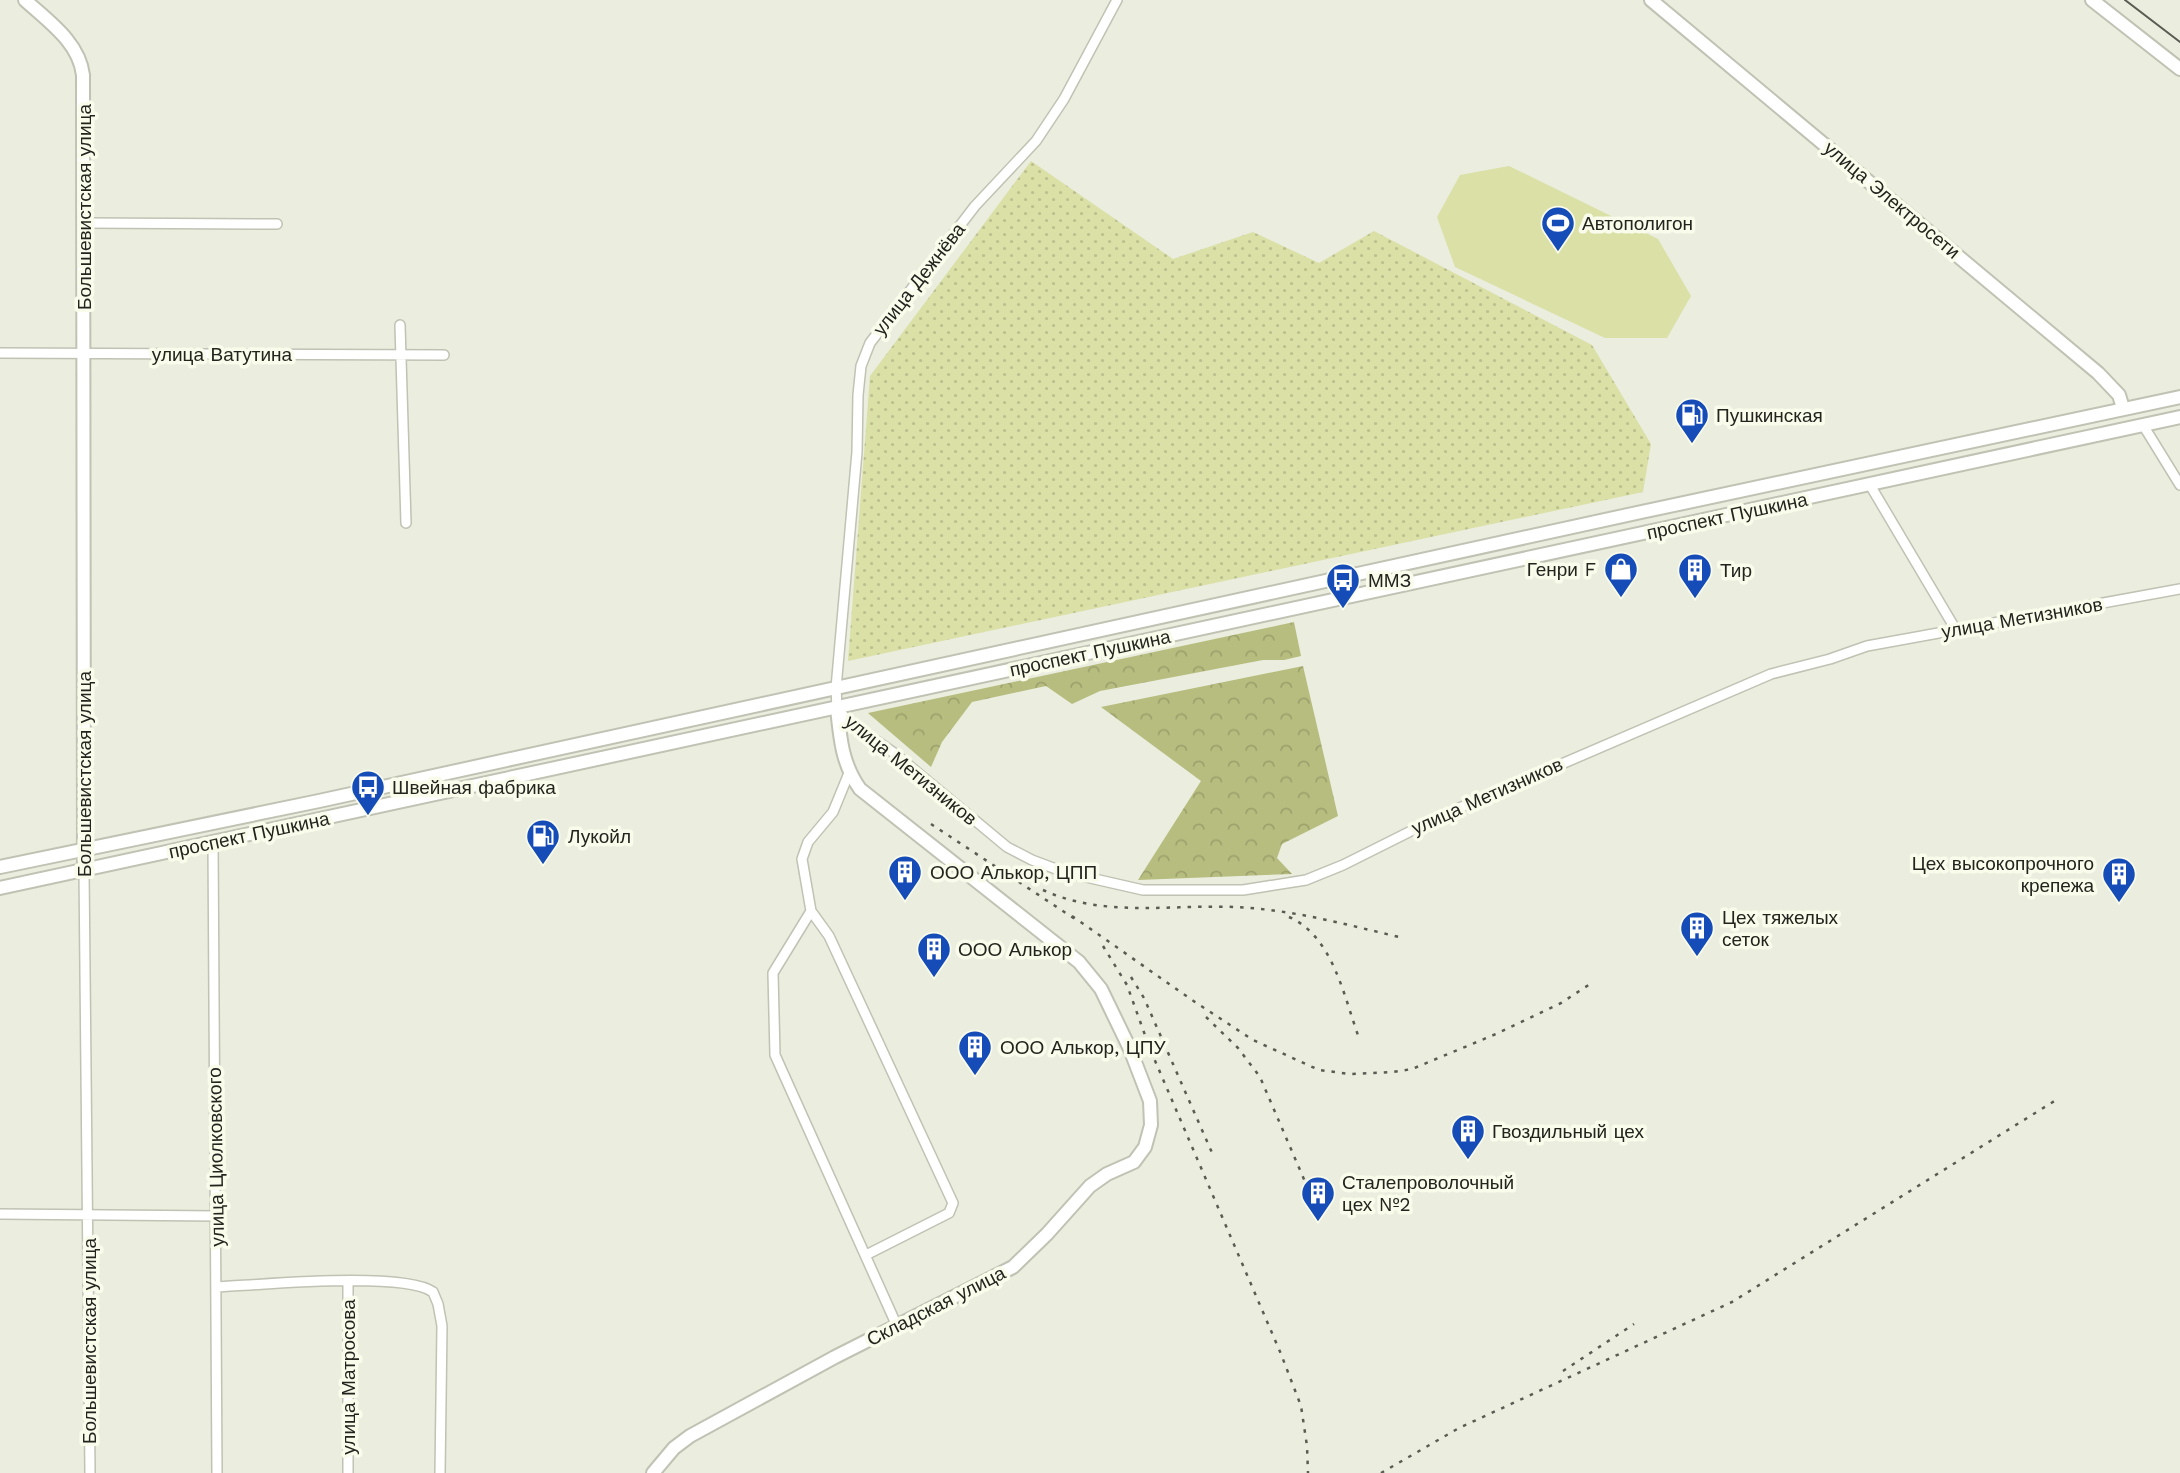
<svg xmlns="http://www.w3.org/2000/svg" width="2180" height="1473" font-family="'Work Sans',sans-serif">
<style>
.grass{fill:url(#grass-dots)}
.forest{fill:url(#forest-crowns)}
.garden{fill:#dbe0a6}
.lines{fill:none;stroke-linecap:round;stroke-linejoin:round}
.minor-casing{stroke:#c0c2b3;stroke-width:12}
.tertiary-casing{stroke:#c0c2b3;stroke-width:16}
.secondary-casing{stroke:#c0c2b3;stroke-width:16}
.minor{stroke:#fff;stroke-width:9}
.tertiary{stroke:#fff;stroke-width:12}
.secondary{stroke:#fff;stroke-width:12}
.tram{stroke:#5a5b52;stroke-width:2}
.rail{stroke:#5a5b52;stroke-width:2.5;stroke-dasharray:3.5 7;stroke-linecap:butt}
.labels{text-anchor:middle;dominant-baseline:central;stroke-width:7;stroke-linejoin:round;paint-order:stroke}
.street-label{font-size:19px;fill:#23241e;stroke:#f9fbeb}
.poi-label{font-size:19px;fill:#23241e;stroke:#f9fbeb;text-anchor:start}
</style>
<defs>
<pattern id="grass-dots" width="8" height="8" patternUnits="userSpaceOnUse" patternTransform="scale(1.75)"><rect width="8" height="8" fill="#dbe0a6"/><path d="M2 2h.1M6 6h.1" fill="none" stroke="#bcc08e" stroke-width="1.8" stroke-linecap="round"/></pattern>
<pattern id="forest-crowns" width="20" height="18" patternUnits="userSpaceOnUse" patternTransform="scale(1.75)"><rect width="20" height="18" fill="#b7bd7f"/><path d="M2 6a3 3 0 1 1 6 0M12 15a3 3 0 1 1 6 0" fill="none" stroke="#9da26d"/></pattern>
</defs>
<rect width="100%" height="100%" fill="#ebedde"/>
<path class="grass" d="M 1031,161 L 1173,259 L 1253,232 L 1319,263 L 1374,231 L 1592,345 L 1651,444 L 1643,492 L 848,661 L 870,376 Z"/>
<path class="forest" d="M 1294,622 L 1301,656 L 1284,660 L 1263,660 L 1100,691 L 1072,704 L 1046,686 L 972,702 L 942,742 L 931,767 L 868,713 Z
M 1303,666 L 1338,816 L 1282,844 L 1277,858 L 1292,874 L 1138,880 L 1201,781 L 1101,707 Z"/>
<path class="garden" d="M 1509,166 L 1658,239 L 1691,296 L 1667,338 L 1605,338 L 1455,267 L 1437,217 L 1460,175 Z"/>
<g class="lines">
<g class="minor-casing">
<path id="minor" d="M 1117,0 L 1064,99 L 1036,141 L 975,206 L 870,343 L 861,366 L 858,395 L 857,452 L 836,688 L 837,708 L 848,721 L 894,753 L 1007,847 L 1032,860 L 1064,872 L 1143,890 L 1243,890 L 1306,880 L 1343,865 L 1443,815 L 1771,674 L 1830,659 L 1867,646 L 2180,589
M 85,223 L 277,224
M 400,325 L 406,523
M 0,353 L 444,355
M 2143,425 L 2180,485
M 1870,485 L 1956,630
M 849,773 L 833,812 L 808,842 L 802,859 L 811,911 L 829,936 L 953,1203 L 949,1213 L 866,1255
M 213,842 L 217,1473
M 84,870 L 90,1473
M 811,911 L 773,973 L 775,1055 L 897,1326
M 0,1214 L 216,1216
M 217,1287 C 259,1285 403,1271 433,1292 L 438,1304 L 442,1326 L 440,1473
M 348,1473 L 348,1281"/>
</g>
<g class="tertiary-casing">
<path id="tertiary" d="M 25,0 C 48,21 79,42 83,75 L 84,870
M 1651,0 L 2098,373 L 2119,395 L 2123,408
M 653,1473 L 674,1448 L 690,1436 L 835,1357 L 1013,1267 L 1047,1234 L 1090,1186 L 1107,1174 L 1134,1162 L 1145,1147 L 1151,1125 L 1150,1101 L 1130,1049 L 1101,989 L 1079,962 L 860,789 C 842,764 840,738 837,708"/>
</g>
<g class="secondary-casing">
<path id="secondary" d="M 2092,0 L 2180,69
M 0,867 L 319,801 L 1646,511 L 2180,397
M 0,888 L 2180,417"/>
</g>
<use href="#minor" class="minor"/>
<use href="#tertiary" class="tertiary"/>
<use href="#secondary" class="secondary"/>
<path class="tram" d="M 2125,0 L 2180,42"/>
<path class="rail" d="M 931,824 L 1078,921
M 1043,890 C 1108,920 1181,902 1250,908 C 1302,912 1352,926 1403,938
M 1072,916 L 1195,1002 L 1253,1040 L 1319,1070 L 1350,1074 L 1393,1072 L 1412,1069 L 1496,1034 L 1561,1003 L 1590,984
M 1289,917 C 1333,936 1344,997 1359,1038
M 1103,946 L 1127,985 L 1150,1049 L 1281,1354 L 1301,1406 L 1307,1446 L 1308,1473
M 1131,977 L 1144,998 L 1213,1155
M 1206,1017 L 1238,1048 L 1260,1077 L 1306,1184
M 1563,1371 L 1634,1324
M 1381,1473 L 1459,1428 L 1732,1302 L 2056,1100"/>
</g>
<defs>
<g id="stadium-pin" transform="scale(1.75)"><path d="M0 17L-7.5 6A9.5 9.5 0 1 1 7.5 6Z" fill="#164cb8" stroke="#f9fbeb"/><path d="M0-5a6.5 5 0 1 0 0 10a6.5 5 0 1 0 0-10ZM-3.5-1.8h7v3.6h-7Z" fill="#fff"/></g>
<g id="fuel-pin" transform="scale(1.75)"><path d="M0 17L-7.5 6A9.5 9.5 0 1 1 7.5 6Z" fill="#164cb8" stroke="#f9fbeb"/><path d="M-5.5-6h7V0h2V4h1.3V-2.5L3-4.5l.8-.8L6-3V5H2.5V1h-1V6h-7ZM-4.2-4.7v3.2H.2V-4.7Z" fill="#fff"/></g>
<g id="shop-pin" transform="scale(1.75)"><path d="M0 17L-7.5 6A9.5 9.5 0 1 1 7.5 6Z" fill="#164cb8" stroke="#f9fbeb"/><path d="M-5-2.5h2.3a2.7 3.5 0 0 1 5.4 0H5L5.5 6h-11ZM-1.5-2.5h3a1.5 2.3 0 0 0-3 0Z" fill="#fff"/></g>
<g id="building-pin" transform="scale(1.75)"><path d="M0 17L-7.5 6A9.5 9.5 0 1 1 7.5 6Z" fill="#164cb8" stroke="#f9fbeb"/><path d="M-4-6H4V6H1V3H-1V6H-4ZM-2.5-4.3h1.7v1.8h-1.7ZM.8-4.3h1.7v1.8H.8ZM-2.5-1h1.7V.8h-1.7ZM.8-1h1.7V.8H.8Z" fill="#fff"/></g>
<g id="bus-pin" transform="scale(1.75)"><path d="M0 17L-7.5 6A9.5 9.5 0 1 1 7.5 6Z" fill="#164cb8" stroke="#f9fbeb"/><path d="M-5-6H5V4H4V6H2V4H-2V6H-4V4H-5ZM-3.5-4V0h7V-4ZM-3.5 1.2v1.5H-2V1.2ZM2 1.2v1.5H3.5V1.2Z" fill="#fff"/></g>
</defs>
<g fill-rule="evenodd">
<use href="#stadium-pin" x="1558" y="223"/>
<use href="#fuel-pin" x="1692" y="415"/>
<use href="#shop-pin" x="1621" y="569"/>
<use href="#building-pin" x="1695" y="570"/>
<use href="#bus-pin" x="1343" y="580"/>
<use href="#bus-pin" x="368" y="787"/>
<use href="#fuel-pin" x="543" y="836"/>
<use href="#building-pin" x="905" y="872"/>
<use href="#building-pin" x="2119" y="874"/>
<use href="#building-pin" x="1697" y="928"/>
<use href="#building-pin" x="934" y="949"/>
<use href="#building-pin" x="975" y="1047"/>
<use href="#building-pin" x="1468" y="1131"/>
<use href="#building-pin" x="1318" y="1193"/>
</g>
<g class="labels">
<g class="street-label">
<text transform="translate(1892 200) rotate(40)">улица Электросети</text>
<text transform="translate(84 207) rotate(-90)">Большевистская улица</text>
<text transform="translate(919 279) rotate(-52)">улица Дежнёва</text>
<text x="222" y="354">улица Ватутина</text>
<text transform="translate(1727 516) rotate(-12)">проспект Пушкина</text>
<text transform="translate(2022 618) rotate(-10)">улица Метизников</text>
<text transform="translate(1090 653) rotate(-12)">проспект Пушкина</text>
<text transform="translate(911 770) rotate(39)">улица Метизников</text>
<text transform="translate(84 774) rotate(-90)">Большевистская улица</text>
<text transform="translate(1487 796) rotate(-24)">улица Метизников</text>
<text transform="translate(249 835) rotate(-12)">проспект Пушкина</text>
<text transform="translate(216 1157) rotate(-91)">улица Циолковского</text>
<text transform="translate(936 1306) rotate(-27)">Складская улица</text>
<text transform="translate(89 1341) rotate(-90)">Большевистская улица</text>
<text transform="translate(348 1377) rotate(-90)">улица Матросова</text>
</g>
<g class="poi-label">
<text x="1582" y="223">Автополигон</text>
<text x="1716" y="415">Пушкинская</text>
<text x="1596" y="569" text-anchor="end">Генри F</text>
<text x="1720" y="570">Тир</text>
<text x="1368" y="580">ММЗ</text>
<text x="392" y="787">Швейная фабрика</text>
<text x="568" y="836">Лукойл</text>
<text x="2094" y="863" text-anchor="end">Цех высокопрочного<tspan x="2094" dy="22">крепежа</tspan></text>
<text x="930" y="872">ООО Алькор, ЦПП</text>
<text x="1722" y="917">Цех тяжелых<tspan x="1722" dy="22">сеток</tspan></text>
<text x="958" y="949">ООО Алькор</text>
<text x="1000" y="1047">ООО Алькор, ЦПУ</text>
<text x="1492" y="1131">Гвоздильный цех</text>
<text x="1342" y="1182">Сталепроволочный<tspan x="1342" dy="22">цех №2</tspan></text>
</g>
</g>
</svg>
